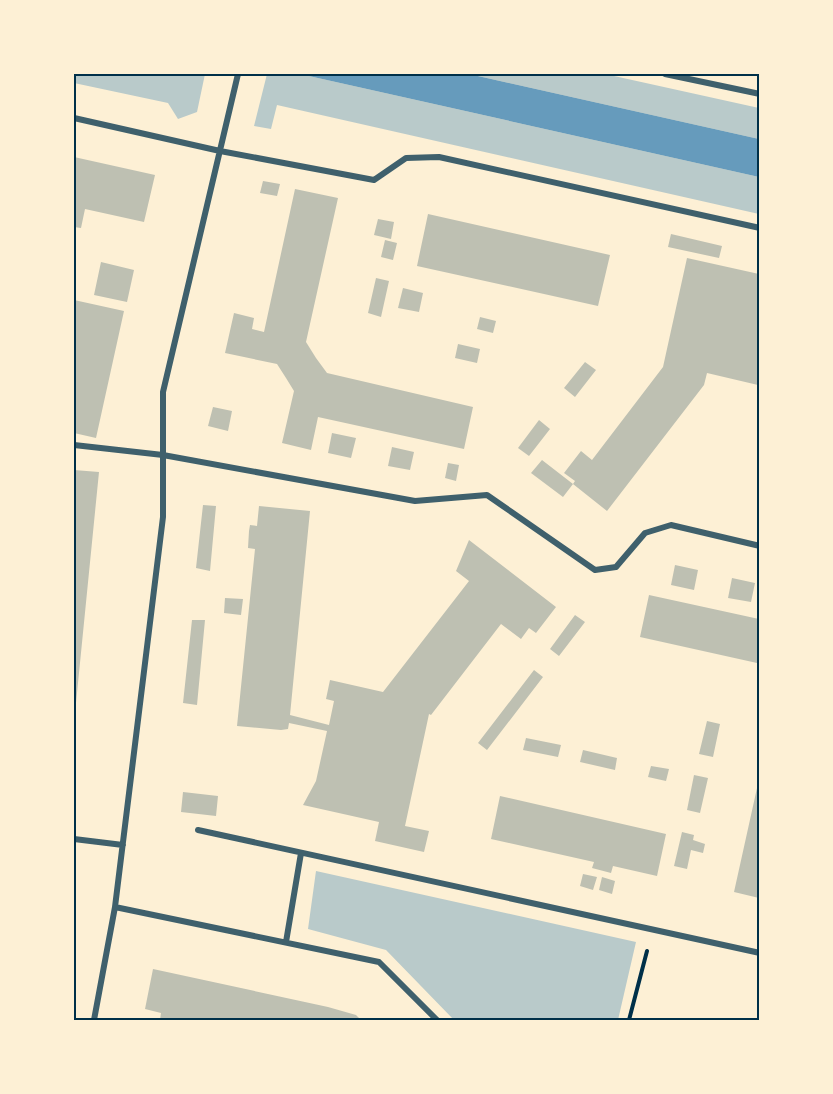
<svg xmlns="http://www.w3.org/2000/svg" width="833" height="1094" font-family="'PT Sans',sans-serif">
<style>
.green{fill:#b9caca}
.water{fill:#669bbc}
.building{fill:#bec0b2}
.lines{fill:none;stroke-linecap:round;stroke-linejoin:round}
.path{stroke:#003049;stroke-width:4}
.minor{stroke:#3f606c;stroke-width:6}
.neatline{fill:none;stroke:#003049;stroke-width:2}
</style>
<rect width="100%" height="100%" fill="#fdf0d5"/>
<path class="green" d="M 74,74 L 205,74 L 197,112 L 178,119 L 168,103 L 74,83 Z
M 267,74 L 300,74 L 759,177 L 759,214 L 277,105 L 271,129 L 254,126 Z
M 469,74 L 605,74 L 759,108 L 759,139 Z
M 316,871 L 636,942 L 618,1020 L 454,1020 L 386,950 L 308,929 Z"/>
<path class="water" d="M 300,74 L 469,74 L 759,139 L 759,177 Z"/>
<path class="building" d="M 74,157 L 155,175 L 144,222 L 85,209 L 81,228 L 74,227 Z
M 263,181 L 280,184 L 277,196 L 260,193 Z
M 295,189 L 338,198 L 306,342 L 316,358 L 327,373 L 473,407 L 464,449 L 318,417 L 311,450 L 282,443 L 294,391 L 286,378 L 277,364 L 225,353 L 234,313 L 254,318 L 252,329 L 264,332 Z
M 428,214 L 610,255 L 598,306 L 417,266 Z
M 378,219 L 394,222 L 391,239 L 374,235 Z
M 671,234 L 722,246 L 719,258 L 668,247 Z
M 385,240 L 397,243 L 393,260 L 381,257 Z
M 687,258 L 759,274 L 758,385 L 707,373 L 704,385 L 607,511 L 573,484 L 575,481 L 564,473 L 581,451 L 592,460 L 663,367 Z
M 101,262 L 134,270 L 127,302 L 94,295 Z
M 376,278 L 389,281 L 381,317 L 368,313 Z
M 403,288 L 423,293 L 419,312 L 398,308 Z
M 74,300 L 124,311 L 96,438 L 74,433 Z
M 480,317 L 496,321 L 493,333 L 477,329 Z
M 458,344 L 480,349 L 477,363 L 455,358 Z
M 585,362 L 596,370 L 575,397 L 564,388 Z
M 213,407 L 232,411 L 228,431 L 208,426 Z
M 539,420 L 550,429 L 529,456 L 518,448 Z
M 332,433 L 356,438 L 351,458 L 328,453 Z
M 392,447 L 414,452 L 410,470 L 388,466 Z
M 542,460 L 573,484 L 563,497 L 531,473 Z
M 448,463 L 459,465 L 456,481 L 445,478 Z
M 74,470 L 99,472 L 75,713 L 74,713 Z
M 203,505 L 216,506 L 210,571 L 196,568 Z
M 259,506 L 310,511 L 290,715 L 329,725 L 334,701 L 326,699 L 330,680 L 383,692 L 469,581 L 456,571 L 469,540 L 556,607 L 536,633 L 529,628 L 521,639 L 501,624 L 431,715 L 429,714 L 405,826 L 429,831 L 424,852 L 375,841 L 379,822 L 303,805 L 316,781 L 327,731 L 289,723 L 288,729 L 281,730 L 237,726 L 255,549 L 248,548 L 249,531 L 250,525 L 257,526 Z
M 675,565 L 698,570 L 694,590 L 671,585 Z
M 732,578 L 755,583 L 751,602 L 728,598 Z
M 649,595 L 759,619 L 759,667 L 757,663 L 640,637 Z
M 225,598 L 243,599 L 241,615 L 224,613 Z
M 575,615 L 585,622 L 559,656 L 550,649 Z
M 192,620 L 205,620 L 197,705 L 183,703 Z
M 534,670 L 543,677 L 487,750 L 478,743 Z
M 707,721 L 720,724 L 713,757 L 699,754 Z
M 526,738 L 561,745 L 558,757 L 523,750 Z
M 583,750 L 617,758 L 615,770 L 580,762 Z
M 651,766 L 669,769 L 666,781 L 648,777 Z
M 694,775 L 708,778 L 700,813 L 687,810 Z
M 759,779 L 759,898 L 734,892 Z
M 183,792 L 218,796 L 216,816 L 181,812 Z
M 500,796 L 666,834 L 657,876 L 613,866 L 611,873 L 592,868 L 594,862 L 491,839 Z
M 682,832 L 694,835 L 693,840 L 705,844 L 703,853 L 691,850 L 687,869 L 674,866 Z
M 583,874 L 597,877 L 593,890 L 580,886 Z
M 602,877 L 615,881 L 612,894 L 599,890 Z
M 153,969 L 328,1007 L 356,1015 L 361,1020 L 160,1020 L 161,1013 L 145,1009 Z"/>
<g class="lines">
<path class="path" d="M 629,1020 L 647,951"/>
<path class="minor" d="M 665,74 L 760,94
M 74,118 L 220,151 L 374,180 L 406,158 L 439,157 L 760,228
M 74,445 L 163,455 L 415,501 L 487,495 L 595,570 L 616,567 L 645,533 L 671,525 L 760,546
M 198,830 L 760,953
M 74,839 L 123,845
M 115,907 L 379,962 L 437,1020
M 286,942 L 301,853
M 94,1020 L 115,907 L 163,517 L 163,392 L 238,74"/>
</g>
<rect width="833" height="1094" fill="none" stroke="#fdf0d5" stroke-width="150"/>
<rect x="75" y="75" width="683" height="944" class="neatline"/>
</svg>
